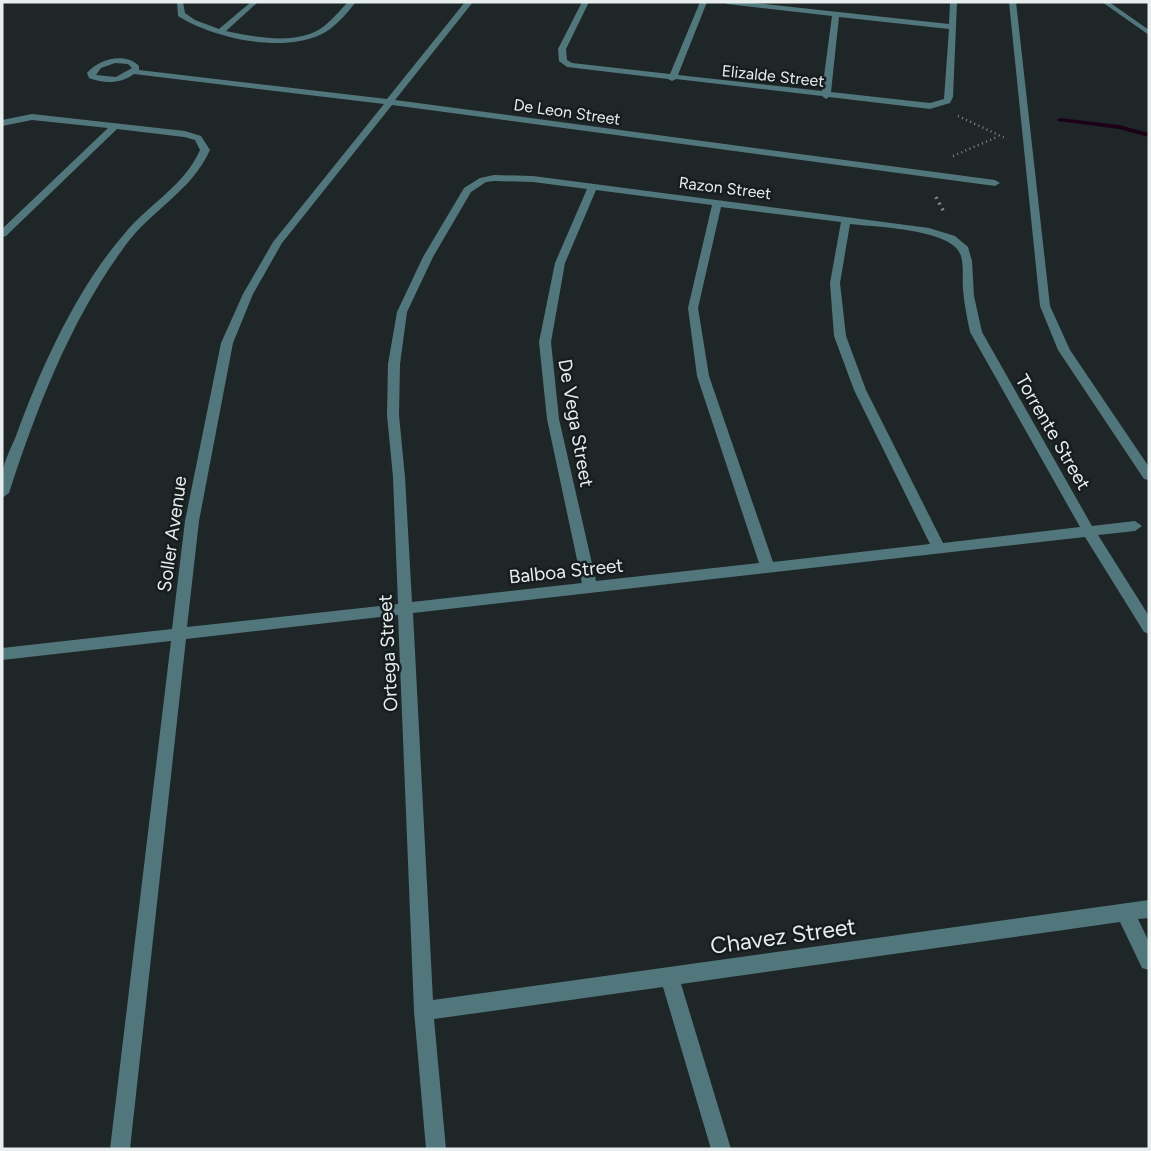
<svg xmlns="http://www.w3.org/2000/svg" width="1151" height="1151" font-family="Figtree,sans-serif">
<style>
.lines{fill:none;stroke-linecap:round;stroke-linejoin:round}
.stream{fill:#1c0017;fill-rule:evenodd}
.path-far1{stroke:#828889;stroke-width:2.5;stroke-dasharray:1 3.5;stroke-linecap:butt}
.path{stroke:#828889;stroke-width:3.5;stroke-dasharray:2 4.5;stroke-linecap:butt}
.street{fill:#51777c;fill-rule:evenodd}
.labels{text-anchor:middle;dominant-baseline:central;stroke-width:5;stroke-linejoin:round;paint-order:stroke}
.far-street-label{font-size:16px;fill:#e8edee;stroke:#161d1e}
.street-label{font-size:19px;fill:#e8edee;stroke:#161d1e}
.near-street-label{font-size:23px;fill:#e8edee;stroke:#161d1e}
</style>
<rect width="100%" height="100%" fill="#1f2627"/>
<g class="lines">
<path class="stream" d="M 1060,118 L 1119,125 L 1149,133 L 1149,137 L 1119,129 L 1058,121 L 1057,120 Z"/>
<path class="path-far1" d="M 958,116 L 1007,139
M 953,156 L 997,137"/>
<path class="path" d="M 936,197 L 945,214"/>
<path class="street" d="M 177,2 L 183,2 L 185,13 L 195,20 L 219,29 L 251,2 L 258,2 L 226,31 C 254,37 294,45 320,29 C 331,22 339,11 348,2 L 356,2 C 346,14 334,29 320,35 C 280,53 213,38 178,16 Z
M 465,2 L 473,2 L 395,100 L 995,180 L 1000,183 L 995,186 L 392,105 L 282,243 L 253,294 L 233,343 L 199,521 L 187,627 L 398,604 L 393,477 L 387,415 L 388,364 L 397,312 L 423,257 L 464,188 L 480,178 L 494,175 L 533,176 L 929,228 L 955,236 L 968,247 L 972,261 L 974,296 L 982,332 L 1092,526 L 1135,521 L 1142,526 L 1135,531 L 1098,535 L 1149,616 L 1149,634 L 1144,632 L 1085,537 L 413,613 L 433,1000 L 1149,900 L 1149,918 L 1138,919 L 1149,942 L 1149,970 L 1142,968 L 1120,922 L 681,984 L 731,1149 L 711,1149 L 663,987 L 434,1019 L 446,1149 L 426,1149 L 414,1011 L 398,615 L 186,639 L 130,1149 L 110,1149 L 171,641 L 2,660 L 2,648 L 172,629 L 185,521 L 221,343 L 243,294 L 273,242 L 384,104 L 134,74 C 120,84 105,84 89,78 L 87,73 C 99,59 125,52 139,66 L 139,70 L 387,99 ZM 115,63 L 128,64 L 132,68 L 116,77 L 96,75 L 101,68 ZM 494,181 L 533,182 L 587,189 L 555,263 L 539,342 L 547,419 L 582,583 L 412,602 L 405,477 L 399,415 L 400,364 L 407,312 L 433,257 L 471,192 L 486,182 ZM 596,190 L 712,205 L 688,308 L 697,376 L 759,563 L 596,581 L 559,419 L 551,342 L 565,263 ZM 721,207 L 841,222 L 830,283 L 834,336 L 854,390 L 930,544 L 773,562 L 709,376 L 698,308 ZM 850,224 C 875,227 954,229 961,256 C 964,267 962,278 963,289 C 964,303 967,318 970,332 L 1080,527 L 943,543 L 866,390 L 846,336 L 840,283 Z
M 582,2 L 589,2 L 566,49 L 567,60 L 572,63 L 670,74 L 700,2 L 707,2 L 678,75 L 822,91 L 832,16 L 727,4 L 724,2 L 745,2 L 949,24 L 950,2 L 957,2 L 953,97 L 950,103 L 930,109 L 829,97 L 826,99 L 822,96 L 676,79 L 672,81 L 668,79 L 567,67 L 559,61 L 558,49 ZM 839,17 L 949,29 L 944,99 L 930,103 L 831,92 Z
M 1009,2 L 1016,2 L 1050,306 L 1070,350 L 1149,467 L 1149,480 L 1144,479 L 1058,350 L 1040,306 Z
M 1102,2 L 1109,2 L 1149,30 L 1149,35 Z
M 32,114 L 185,131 L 201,136 L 210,150 C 191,192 151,210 125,246 C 71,319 37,407 9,493 L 2,498 C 2,491 1,483 2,476 C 3,463 11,448 16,436 C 41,367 77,288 125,233 C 150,203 184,186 200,150 L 195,140 L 184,137 L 117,129 L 6,236 L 2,237 L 2,229 L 108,128 L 32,120 L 2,126 L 2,120 Z"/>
</g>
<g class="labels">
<g class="far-street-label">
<text transform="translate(773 76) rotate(6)">Elizalde Street</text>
<text transform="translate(567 112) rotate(8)">De Leon Street</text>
<text transform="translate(725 188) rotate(7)">Razon Street</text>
</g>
<g class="street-label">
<text transform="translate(576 423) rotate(80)">De Vega Street</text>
<text transform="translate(1053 432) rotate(60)">Torrente Street</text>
<text transform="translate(172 534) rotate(-82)">Soller Avenue</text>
<text transform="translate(566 571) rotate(-6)">Balboa Street</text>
<text transform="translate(388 653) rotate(-93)">Ortega Street</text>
</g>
<g class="near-street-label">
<text transform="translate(783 936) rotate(-8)">Chavez Street</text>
</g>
</g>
<rect width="1151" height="1151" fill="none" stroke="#e8edee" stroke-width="7"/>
</svg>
